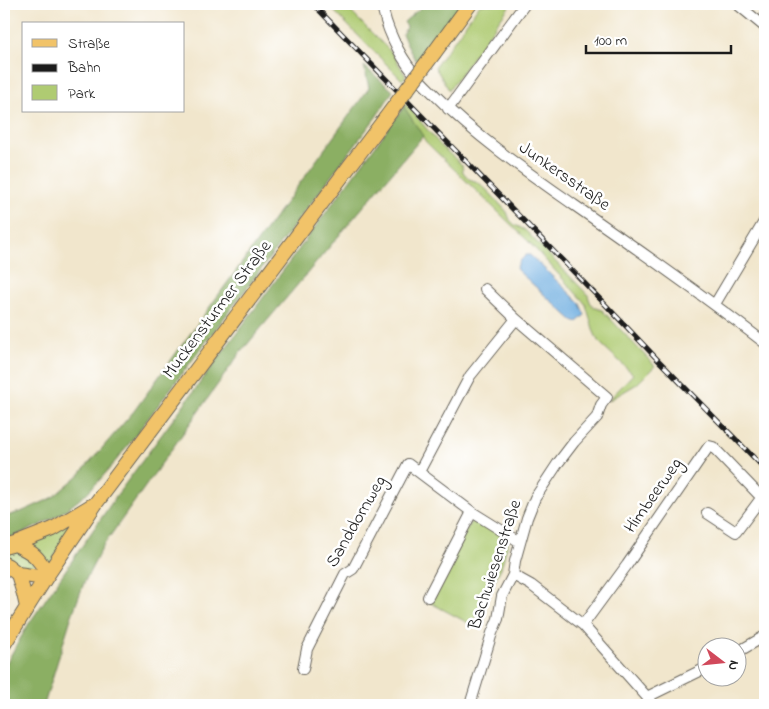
<svg xmlns="http://www.w3.org/2000/svg" width="769" height="709" font-family="'Indie Flower',sans-serif">
<style>
.green{fill:#afcb72;stroke:#667447}
.forest{fill:#8baf64;stroke:#546640}
.water{fill:#6cacdf;stroke:#44647e}
.lines{fill:none;stroke-linecap:round;stroke-linejoin:round}
.minor-casing{stroke:#67635a;stroke-width:12}
.major-casing{stroke:#67635a;stroke-width:16}
.minor{stroke:#fff;stroke-width:10}
.major{stroke:#f1c369;stroke-width:14}
.rail-casing{stroke:#1c1c1c;stroke-width:5}
.rail{stroke:#fff;stroke-width:3;stroke-dasharray:9;stroke-linecap:butt}
.major-bridge-casing{stroke:#67635a;stroke-width:16;stroke-linecap:butt}
.major-bridge{stroke:#f1c369;stroke-width:14}
.labels{text-anchor:middle;dominant-baseline:central;stroke-width:5;stroke-linejoin:round;paint-order:stroke}
.street-label{font-size:18px;fill:#1c1c1c;stroke:#fff}
</style>
<rect width="100%" height="100%" fill="#fff"/>
<filter id="ink" filterUnits="userSpaceOnUse"><feTurbulence type="fractalNoise" baseFrequency=".02" numOctaves="2"/><feDisplacementMap in="SourceGraphic" scale="10" xChannelSelector="R" yChannelSelector="G"/><feConvolveMatrix kernelMatrix="1 2 1 2 8 2 1 2 1" color-interpolation-filters="sRGB"/></filter>
<filter id="wash" filterUnits="userSpaceOnUse"><feTurbulence type="fractalNoise" baseFrequency=".0096" numOctaves="4" result="noise"/><feDisplacementMap in="SourceGraphic" scale="20" xChannelSelector="R" yChannelSelector="G"/><feGaussianBlur stdDeviation="1.12" result="paint"/><feColorMatrix in="noise" values="0 0 0 0 0 0 0 0 0 0 0 0 0 0 0 0 0 1.4 0 .05"/><feComposite in="paint" operator="in"/></filter>
<g filter="url(#wash)">
<rect width="100%" height="100%" fill="#f1e6cc"/>
<path class="green" d="M 327,4 L 343,4 L 392,53 L 406,76 L 402,80 Z
M 480,4 L 511,4 L 449,90 L 435,67 Z
M 406,104 L 441,146 L 462,165 L 463,172 L 469,179 L 478,182 L 490,193 L 507,212 L 510,220 L 515,225 L 525,230 L 588,295 C 590,304 593,308 602,310 L 655,366 L 637,384 L 608,401 L 633,374 L 598,341 L 594,332 L 586,305 L 583,301 L 528,241 L 426,142 L 404,107 Z
M 79,518 L 48,566 L 25,545 Z
M 478,519 L 509,540 L 501,568 L 472,625 L 429,602 L 471,521 Z
M 14,550 C 26,555 32,560 38,571 L 17,567 L 4,559 L 4,553 Z"/>
<path class="forest" d="M 425,4 L 461,4 L 423,58 L 415,60 L 402,34 L 407,27 L 404,22 Z
M 364,66 L 393,91 L 376,117 L 122,453 C 105,475 87,496 64,511 C 46,524 24,532 4,540 L 4,517 L 23,511 L 52,498 L 79,475 L 134,411 L 369,88 Z
M 404,107 L 423,136 L 240,353 L 103,546 L 84,583 L 71,618 L 44,705 L 4,705 L 4,667 L 28,625 L 117,495 Z"/>
<path class="water" d="M 526,255 L 530,255 L 579,302 L 585,315 L 577,322 L 572,320 L 516,269 L 519,262 Z"/>
</g>
<g filter="url(#ink)">
<g class="lines">
<g class="minor-casing">
<path id="minor" d="M 382,4 C 385,26 399,55 413,72 C 420,81 429,89 437,97 C 478,138 526,171 574,205 C 639,250 703,295 765,343
M 737,4 L 765,27
M 448,109 L 525,4
M 485,289 L 516,319
M 715,304 L 765,220
M 419,472 L 470,376 L 516,319 L 607,397 L 601,405 L 597,417 L 574,442 L 558,463 L 535,498 L 527,518 L 515,561 L 513,575 L 502,596 L 498,619 L 492,633 L 470,705
M 707,513 L 736,532 L 762,497
M 513,575 L 531,585 L 583,625 L 647,697 L 653,705
M 428,597 L 472,512
M 583,625 L 627,565 L 709,446 L 713,447 L 765,501
M 736,653 L 765,636
M 303,669 L 307,649 L 345,574 L 353,569 L 408,464 L 472,512 L 520,542
M 647,697 L 706,668"/>
</g>
<g class="major-casing">
<path id="major" d="M 434,53 L 470,4
M 15,544 C 34,553 37,556 48,574
M 4,547 L 15,544 L 53,529 L 91,506
M 4,564 L 8,566 L 18,574 L 45,578
M 18,574 L 24,594 L 27,607
M 4,644 L 48,574 L 96,503 L 385,119"/>
</g>
<use href="#minor" class="minor"/>
<use href="#major" class="major"/>
<g class="rail-casing">
<path id="rail" d="M 313,4 L 600,299 L 659,361 L 765,469"/>
</g>
<use href="#rail" class="rail"/>
<g class="major-bridge-casing">
<path id="major-bridge" d="M 385,119 L 434,53"/>
</g>
<use href="#major-bridge" class="major-bridge"/>
</g>
</g>
<g class="labels">
<g class="street-label">
<text transform="translate(564 177) rotate(35)">Junkersstraße</text>
<text transform="translate(218 310) rotate(-53)">Muckensturmer Straße</text>
<text transform="translate(654 496) rotate(-55)">Himbeerweg</text>
<text transform="translate(357 522) rotate(-60)">Sanddornweg</text>
<text transform="translate(496 565) rotate(-72)">Bachwiesenstraße</text>
</g>
</g>
<rect width="769" height="709" fill="none" stroke="#fff" stroke-width="20"/>
<rect x="22" y="22" width="162" height="90" fill="#ffffff" stroke="#a4a4a4"/>
<rect x="32" y="39" width="25" height="8" fill="#f1c369" stroke="#a4a4a4"/>
<text x="68" y="48" font-size="15" fill="#1c1c1c">Straße</text>
<rect x="32" y="64" width="25" height="8" fill="#1c1c1c" stroke="#a4a4a4"/>
<text x="68" y="72" font-size="15" fill="#1c1c1c">Bahn</text>
<rect x="32" y="85" width="25" height="15" fill="#afcb72" stroke="#a4a4a4"/>
<text x="68" y="98" font-size="15" fill="#1c1c1c">Park</text>
<g transform="translate(722 662) rotate(106)"><circle r="24" fill="#ffffff" stroke="#a4a4a4"/>
<path d="M0-4L9 19L0 12L-9 19Z" fill="#d1495b"/>
<text y="-8" font-size="14" font-weight="bold" text-anchor="middle" fill="#1c1c1c">N</text>
</g>
<path d="M586 45v8h145v-8" fill="none" stroke="#1c1c1c" stroke-width="2.5"/>
<text x="594" y="45" font-size="15" fill="#1c1c1c" stroke="#ffffff" stroke-width="4" paint-order="stroke">100 m</text>
</svg>
